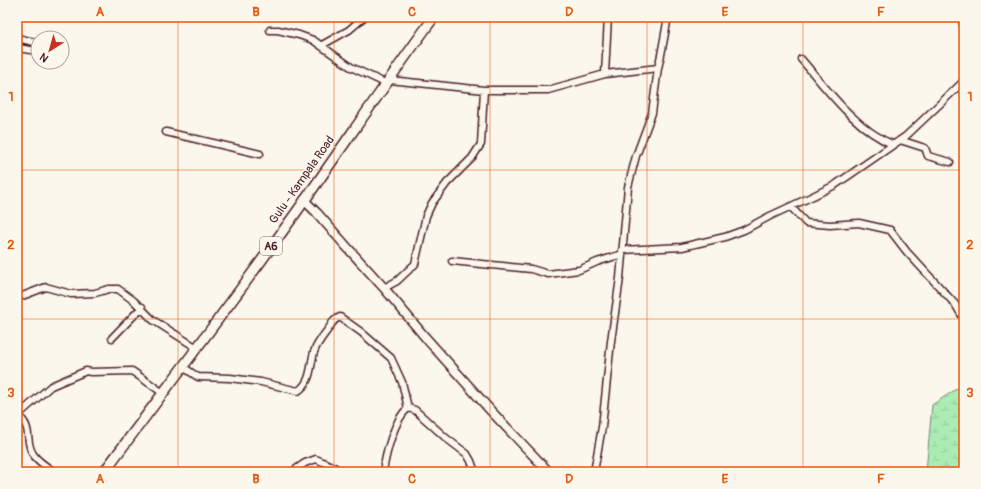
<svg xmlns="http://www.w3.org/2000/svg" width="981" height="489" font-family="Pangolin,sans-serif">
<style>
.wetland{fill:url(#wetland-marsh);stroke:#7a8670}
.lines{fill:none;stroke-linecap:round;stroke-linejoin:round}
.street-casing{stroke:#4a1f2b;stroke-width:9}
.secondary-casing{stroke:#4a1f2b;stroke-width:11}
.primary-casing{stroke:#4a1f2b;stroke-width:12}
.street{stroke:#fbf7ec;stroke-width:6}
.secondary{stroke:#fbf7ec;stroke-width:8}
.primary{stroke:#fbf7ec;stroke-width:9}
.grid{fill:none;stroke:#e8590c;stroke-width:1;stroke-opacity:0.55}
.labels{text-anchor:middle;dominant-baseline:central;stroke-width:3;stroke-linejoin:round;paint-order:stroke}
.shield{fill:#fbf7ec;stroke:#7f6065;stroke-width:1}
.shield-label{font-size:11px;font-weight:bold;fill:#4a1f2b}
.street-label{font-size:12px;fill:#4a1f2b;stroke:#fbf7ec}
.neatline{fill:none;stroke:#e8590c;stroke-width:1.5}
.grid-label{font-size:13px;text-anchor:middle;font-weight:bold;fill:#e8590c}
</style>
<defs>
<pattern id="wetland-marsh" width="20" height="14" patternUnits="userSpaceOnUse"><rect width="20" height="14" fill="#abecb5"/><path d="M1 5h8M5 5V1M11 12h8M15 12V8" fill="none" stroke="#95ca9c"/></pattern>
</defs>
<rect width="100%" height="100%" fill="#fbf7ec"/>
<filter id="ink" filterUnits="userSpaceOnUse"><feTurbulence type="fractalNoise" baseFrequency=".025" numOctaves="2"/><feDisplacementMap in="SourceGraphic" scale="8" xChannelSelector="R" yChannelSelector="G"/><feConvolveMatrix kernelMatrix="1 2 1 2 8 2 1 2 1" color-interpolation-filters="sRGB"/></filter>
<g filter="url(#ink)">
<path class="wetland" d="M 964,384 L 964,472 L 926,472 L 932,405 Z"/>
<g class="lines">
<g class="street-casing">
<path id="street" d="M 961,17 L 964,28
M 270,30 L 278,30 L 299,35 L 313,40 L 351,67 L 387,84
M 17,38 L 38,43
M 322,45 L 349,30 L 364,17
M 17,48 L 38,51
M 801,59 C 827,89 856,130 894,145
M 605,74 L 608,17
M 390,80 L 484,90 L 548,90 L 605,74 L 658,68
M 166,132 L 260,154
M 900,140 L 925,148 L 928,156 L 950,162
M 791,207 L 806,223 L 830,225 L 859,223 L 890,230 L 907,252 L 955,304 L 964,319
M 622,250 L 682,247 L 725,237 L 744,230 L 770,216 L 813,196 L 835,185 L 906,136 L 964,81
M 452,261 L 531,269 L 548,274 L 579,270 L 597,262 L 622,254
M 384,288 L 397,281 L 415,264 L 426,216 L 432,203 L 447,183 L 472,158 L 481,144 L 484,90
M 17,298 L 46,287 L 71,294 L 95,293 L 109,289 L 118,289 L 134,301 L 153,320 L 197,348
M 112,338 L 142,307
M 183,367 L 198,377 L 230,378 L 261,382 L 298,391 C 312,382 310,365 314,352 C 317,343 324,335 329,328 C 332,323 334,319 340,317 L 361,332 L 391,358 L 402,382 L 408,408
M 17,415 C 34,427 24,441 33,454 C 38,462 47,467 55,472
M 17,416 L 51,386 L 86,371 L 91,372 L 132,371 L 163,393
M 292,472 L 305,463 L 316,459 L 334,467 L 342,472
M 383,472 C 386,453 394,420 408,408 L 415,410 L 446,438 L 467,454 L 471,461 L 475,472
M 594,472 L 602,427 L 611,341 L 620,278 L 628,187 L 636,156 L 652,113 L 658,68 L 661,55 L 668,17"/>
</g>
<g class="secondary-casing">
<path id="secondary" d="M 304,200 L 317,213 L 346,246 L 384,288 L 425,337 L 491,411 L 549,472"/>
</g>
<g class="primary-casing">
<path id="primary" d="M 104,472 C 171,382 240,292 305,200 C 348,139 390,77 434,17"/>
</g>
<use href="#street" class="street"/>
<use href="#secondary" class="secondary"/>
<use href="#primary" class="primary"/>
</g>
</g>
<path class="grid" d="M 178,17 L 178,472M 334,17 L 334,472M 490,17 L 490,472M 647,17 L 647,472M 803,17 L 803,472M 17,170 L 964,170M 17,319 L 964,319"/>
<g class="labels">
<rect class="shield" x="260" y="237" width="22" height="18" rx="3"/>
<g class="shield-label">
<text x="271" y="246">A6</text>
</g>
<g class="street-label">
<text transform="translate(302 180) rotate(-55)">Gulu - Kampala Road</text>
</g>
</g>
<rect width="981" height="489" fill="none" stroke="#fbf7ec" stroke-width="44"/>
<g transform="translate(50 50) rotate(217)"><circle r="19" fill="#fbf7ec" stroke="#b4a19f"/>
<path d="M0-3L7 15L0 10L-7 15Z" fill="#c8321e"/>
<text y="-6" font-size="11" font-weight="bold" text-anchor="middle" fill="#4a1f2b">N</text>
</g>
<rect x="22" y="22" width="937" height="445" class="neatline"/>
<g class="grid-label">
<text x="100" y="16">A</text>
<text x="256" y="16">B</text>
<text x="412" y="16">C</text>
<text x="569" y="16">D</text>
<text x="725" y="16">E</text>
<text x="881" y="16">F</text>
<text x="11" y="101">1</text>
<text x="970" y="101">1</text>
<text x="11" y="249">2</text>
<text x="970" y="249">2</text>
<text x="11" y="397">3</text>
<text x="970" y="397">3</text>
<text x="100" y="483">A</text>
<text x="256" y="483">B</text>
<text x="412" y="483">C</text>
<text x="569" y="483">D</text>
<text x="725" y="483">E</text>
<text x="881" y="483">F</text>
</g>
</svg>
